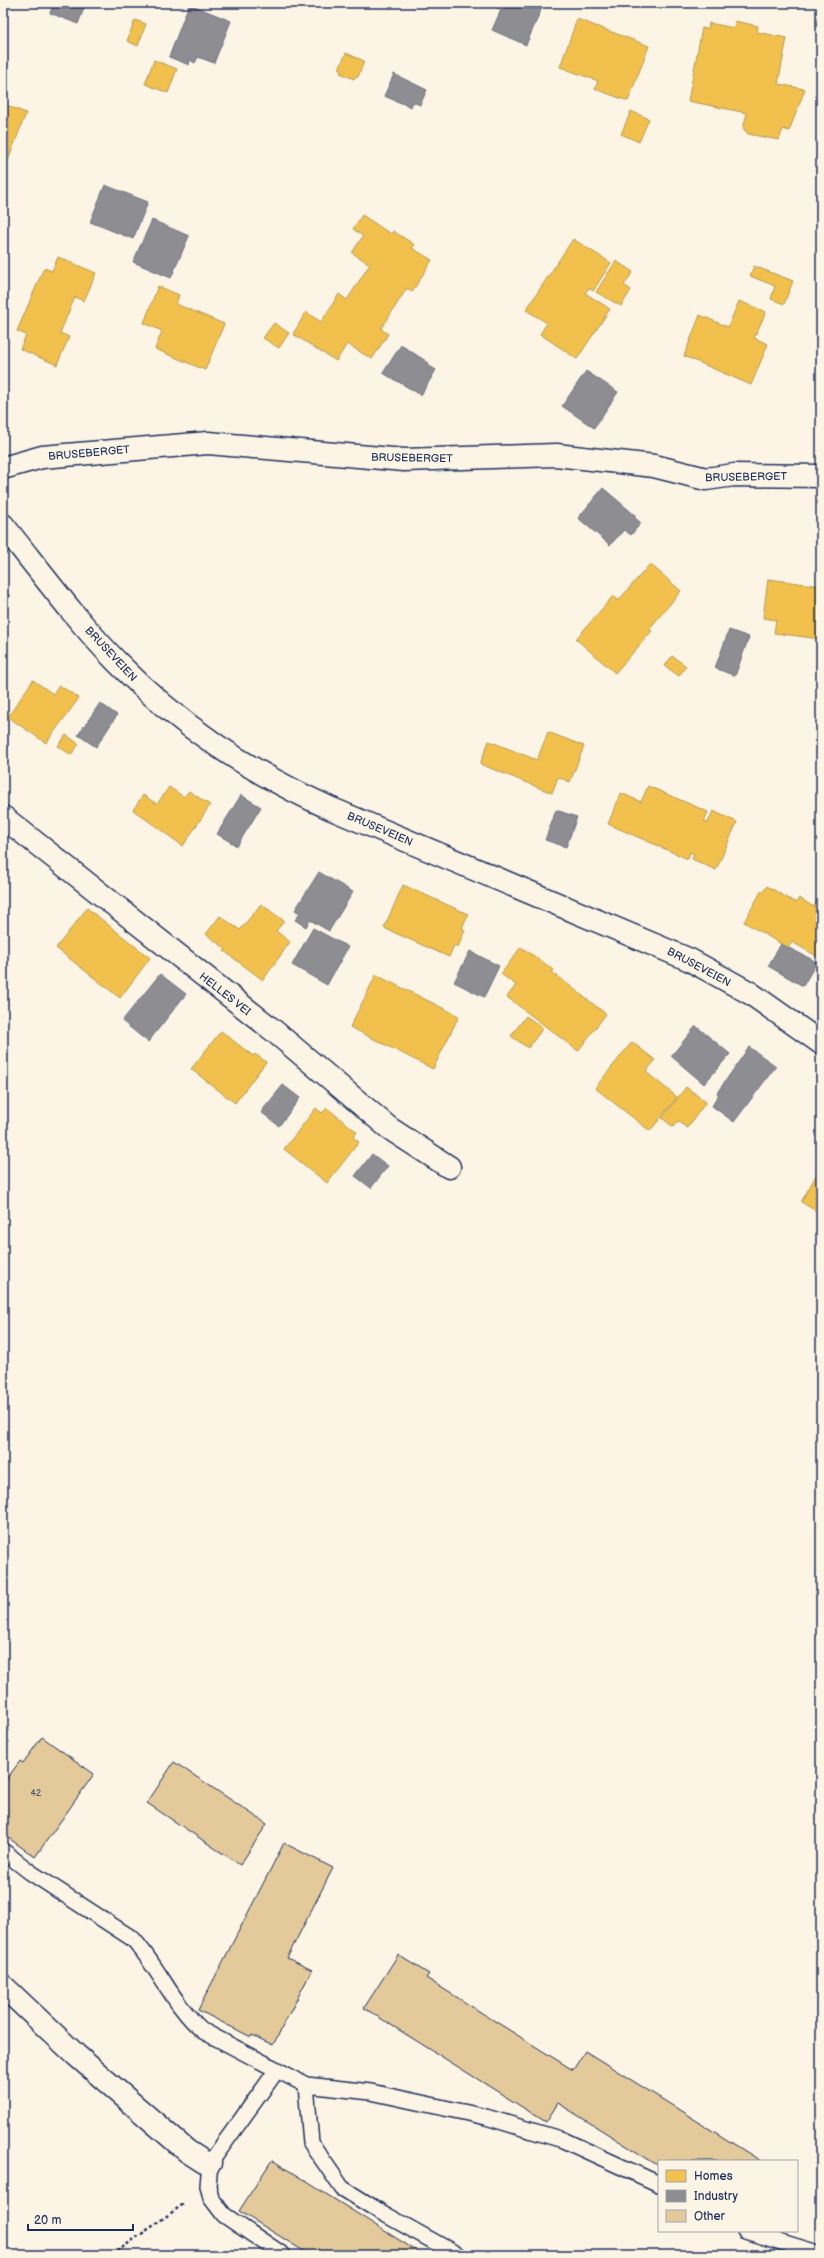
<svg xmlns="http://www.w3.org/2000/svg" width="824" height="2258" font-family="'Balsamiq Sans',sans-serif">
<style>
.homes{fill:#f2c14e;stroke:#b29553}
.industry{fill:#8d8d92;stroke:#6b7182}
.building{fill:#e4ca9a;stroke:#1b2f5e}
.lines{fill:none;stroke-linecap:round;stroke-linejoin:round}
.service-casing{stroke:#1b2f5e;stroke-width:18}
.minor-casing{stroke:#1b2f5e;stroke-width:25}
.path{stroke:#1b2f5e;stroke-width:2.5;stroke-dasharray:3 3;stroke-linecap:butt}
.service{stroke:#fcf5e5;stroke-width:15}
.minor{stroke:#fcf5e5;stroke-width:22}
.labels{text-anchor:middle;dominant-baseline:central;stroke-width:4;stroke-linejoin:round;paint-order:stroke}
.number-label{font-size:9px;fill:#4d566d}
.street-label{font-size:11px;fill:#1b2f5e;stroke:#fcf5e5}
</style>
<rect width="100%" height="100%" fill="#fcf5e5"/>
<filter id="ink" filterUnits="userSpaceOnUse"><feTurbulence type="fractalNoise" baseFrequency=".025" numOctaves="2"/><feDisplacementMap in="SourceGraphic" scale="8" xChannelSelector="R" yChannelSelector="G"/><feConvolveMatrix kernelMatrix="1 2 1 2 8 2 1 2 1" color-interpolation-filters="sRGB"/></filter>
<g filter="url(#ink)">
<path class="homes" d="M 484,3 L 502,3 L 499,9 Z
M 577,19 L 649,46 L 628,101 L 595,89 L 598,81 L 560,67 Z
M 135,20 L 146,24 L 138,46 L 127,41 Z
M 735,21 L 758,26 L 757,32 L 787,38 L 778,84 L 805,89 L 789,131 L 783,129 L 779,140 L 748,134 L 743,128 L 747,113 L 688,101 L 702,28 L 708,29 L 709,23 L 734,28 Z
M 346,53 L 364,61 L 358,77 L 356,76 L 354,79 L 340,73 L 342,70 L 339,69 Z
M 154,60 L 177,69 L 168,93 L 145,84 Z
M 3,104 L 26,113 L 6,166 L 3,165 Z
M 631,111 L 649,119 L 639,142 L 621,134 Z
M 362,215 L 391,234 L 393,231 L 415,245 L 412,248 L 432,260 L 412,292 L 407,288 L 381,329 L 388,334 L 372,359 L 347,344 L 336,361 L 293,334 L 306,312 L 321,322 L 339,294 L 347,300 L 370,264 L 352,253 L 363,236 L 353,229 Z
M 573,239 L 611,263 L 593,291 L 589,288 L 585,293 L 610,309 L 577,359 L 540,334 L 547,323 L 526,310 Z
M 58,257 L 96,273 L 84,301 L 75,297 L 60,333 L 69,337 L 57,365 L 20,349 L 26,335 L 17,331 L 44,268 L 52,271 Z
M 616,261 L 633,272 L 624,285 L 631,290 L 621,306 L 596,292 Z
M 754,266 L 793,281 L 784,304 L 771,299 L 775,286 L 750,276 Z
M 158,286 L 179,295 L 176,304 L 224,324 L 205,370 L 155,349 L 162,331 L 144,323 Z
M 739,301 L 766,312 L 754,338 L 768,344 L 751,385 L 684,356 L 700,315 L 728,327 Z
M 274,323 L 289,333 L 279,348 L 263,338 Z
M 650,564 L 681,591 L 649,629 L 652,631 L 615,673 L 576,639 L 613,596 L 618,601 Z
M 768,579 L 821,586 L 821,639 L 774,633 L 776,620 L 763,618 Z
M 672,656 L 686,666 L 679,676 L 665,666 Z
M 33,680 L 53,694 L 59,685 L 79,698 L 46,743 L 8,717 Z
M 548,732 L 584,746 L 570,782 L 558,777 L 552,793 L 480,764 L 489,741 L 537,760 Z
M 66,735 L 79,744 L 71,755 L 58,746 Z
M 648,786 L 708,812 L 704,821 L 708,823 L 713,811 L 737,822 L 716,870 L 692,859 L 694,854 L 690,852 L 688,859 L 608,824 L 621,793 L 641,802 Z
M 169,787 L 184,797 L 189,791 L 210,805 L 183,846 L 133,810 L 143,795 L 157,804 Z
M 403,885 L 468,914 L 462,928 L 465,930 L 458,947 L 454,945 L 449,957 L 384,928 Z
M 767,886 L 796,903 L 799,898 L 814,907 L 817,901 L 821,903 L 820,958 L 792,942 L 788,948 L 744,922 L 762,890 L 764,891 Z
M 261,904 L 284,921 L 276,931 L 290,942 L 263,980 L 224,951 L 226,949 L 206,934 L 220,916 L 240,930 Z
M 87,908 L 150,958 L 120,998 L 56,948 Z
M 521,947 L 554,970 L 552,972 L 606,1014 L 578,1051 L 507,997 L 516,985 L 501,974 Z
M 376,975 L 459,1016 L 433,1069 L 350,1027 Z
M 526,1016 L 543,1028 L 528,1048 L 511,1036 Z
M 221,1031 L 253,1056 L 255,1054 L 266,1062 L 235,1103 L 191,1069 Z
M 632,1042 L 655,1060 L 646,1072 L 677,1097 L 650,1131 L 595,1088 Z
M 686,1087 L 706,1102 L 687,1128 L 678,1121 L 673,1127 L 662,1118 Z
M 316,1108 L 322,1113 L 327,1108 L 357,1132 L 353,1137 L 359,1142 L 327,1183 L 284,1149 Z
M 821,1167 L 821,1214 L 801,1202 Z"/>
<path class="industry" d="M 54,3 L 86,3 L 78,24 L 50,13 Z
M 504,3 L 544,3 L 526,45 L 492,30 Z
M 189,4 L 231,21 L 214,63 L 198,57 L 195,63 L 190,60 L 189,65 L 169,57 Z
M 394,74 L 427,90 L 420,105 L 413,102 L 411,107 L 384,96 Z
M 105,185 L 148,202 L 133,239 L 90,222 Z
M 152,220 L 189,236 L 171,278 L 133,262 Z
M 401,345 L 429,363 L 428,365 L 436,370 L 421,395 L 383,373 Z
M 586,371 L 618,392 L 594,428 L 562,406 Z
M 603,488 L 636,516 L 634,517 L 641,523 L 631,535 L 624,530 L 610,545 L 578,518 Z
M 3,591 L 10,596 L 3,606 Z
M 729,630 L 749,637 L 735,676 L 715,668 Z
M 100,703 L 117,715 L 96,747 L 78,735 Z
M 241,795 L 261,807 L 237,846 L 217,834 Z
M 556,810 L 577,817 L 566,847 L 545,840 Z
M 319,872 L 353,892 L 329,931 L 310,920 L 306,927 L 295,920 L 300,913 L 295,910 Z
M 313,928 L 348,947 L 327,985 L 292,965 Z
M 781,944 L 817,962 L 803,986 L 768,966 Z
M 470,951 L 499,966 L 484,997 L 454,982 Z
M 160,974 L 186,994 L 148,1042 L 122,1021 Z
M 696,1026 L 730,1054 L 704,1084 L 671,1056 Z
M 749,1047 L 776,1066 L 734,1122 L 712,1106 L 719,1094 L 717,1093 Z
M 283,1085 L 300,1098 L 279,1126 L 261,1112 Z
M 372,1154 L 388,1166 L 371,1188 L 355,1176 Z"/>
<path class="building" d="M 42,1737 L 94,1774 L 35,1857 L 3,1834 L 3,1784 L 20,1761 L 23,1763 Z
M 174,1762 L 267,1824 L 240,1865 L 147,1803 Z
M 284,1843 L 333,1868 L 287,1958 L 312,1970 L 273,2045 L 252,2035 L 251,2037 L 198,2010 Z
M 398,1955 L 429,1974 L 426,1978 L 573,2070 L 585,2051 L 761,2161 L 659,2161 L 659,2166 L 558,2103 L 546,2122 L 364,2008 Z
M 272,2160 L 423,2255 L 310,2255 L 239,2211 Z"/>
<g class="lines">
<g class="service-casing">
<path id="service" d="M 3,1851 L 30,1872 L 133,1939 C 159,1968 173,2005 203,2031 L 306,2085 L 371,2092 L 486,2117 L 563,2140 L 659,2184
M 277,2070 L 210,2163 L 208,2186 L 211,2198 L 224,2215 L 283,2255
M 306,2085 L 311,2143 L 342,2188 L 379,2211 L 458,2255
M 745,2231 L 821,2254"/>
</g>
<g class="minor-casing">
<path id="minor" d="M 3,468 L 42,457 L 208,443 L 404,460 L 556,455 L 654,466 L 706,479 L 734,475 L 821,476
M 3,525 C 40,571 75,619 116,661 C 179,726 250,772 332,809 L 690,960 L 750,993 L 821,1043
M 3,817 L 274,1031 L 389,1128 L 449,1167
M 3,1986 L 76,2055 L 187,2151 L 204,2162 L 210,2163"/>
</g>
<path class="path" d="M 112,2255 L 185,2203"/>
<use href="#service" class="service"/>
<use href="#minor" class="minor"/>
</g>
</g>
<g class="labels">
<g class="number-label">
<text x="36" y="1793">42</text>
</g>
<g class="street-label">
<text transform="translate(89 453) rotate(-5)">BRUSEBERGET</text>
<text transform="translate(412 458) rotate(1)">BRUSEBERGET</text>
<text transform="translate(746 477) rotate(-1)">BRUSEBERGET</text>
<text transform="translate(111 654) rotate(47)">BRUSEVEIEN</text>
<text transform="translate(380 829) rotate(23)">BRUSEVEIEN</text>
<text transform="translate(699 967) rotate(28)">BRUSEVEIEN</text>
<text transform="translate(225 994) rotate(38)">HELLES VEI</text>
</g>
</g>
<rect width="824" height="2258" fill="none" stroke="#fcf5e5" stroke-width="16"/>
<rect x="8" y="8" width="808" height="2242" fill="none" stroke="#1b2f5e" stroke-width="1.5" filter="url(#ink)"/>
<rect x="658" y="2160" width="140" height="72" fill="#fcf5e5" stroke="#a2a6af"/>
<rect x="666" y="2170" width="20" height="12" fill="#f2c14e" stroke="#a2a6af"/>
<text x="694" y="2180" font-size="12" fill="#1b2f5e">Homes</text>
<rect x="666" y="2190" width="20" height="12" fill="#8d8d92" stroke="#a2a6af"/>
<text x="694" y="2200" font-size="12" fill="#1b2f5e">Industry</text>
<rect x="666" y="2210" width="20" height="12" fill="#e4ca9a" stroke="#a2a6af"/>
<text x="694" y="2220" font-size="12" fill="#1b2f5e">Other</text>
<path d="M28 2224v6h105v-6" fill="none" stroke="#1b2f5e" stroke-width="2"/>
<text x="34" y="2224" font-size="12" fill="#1b2f5e" stroke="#fcf5e5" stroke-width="3" paint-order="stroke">20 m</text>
</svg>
